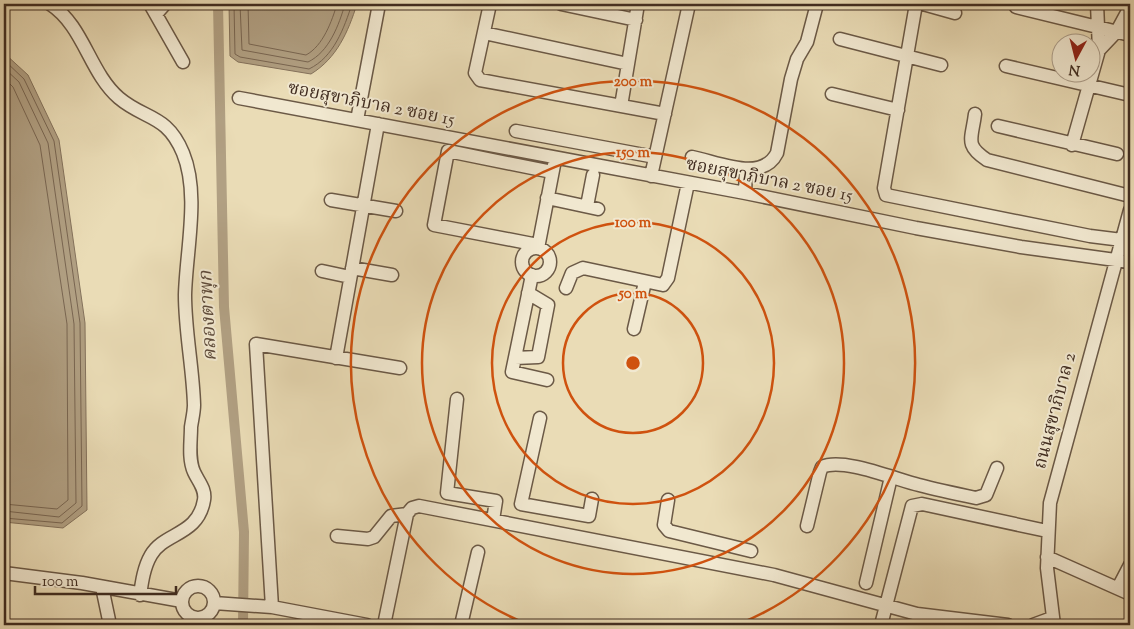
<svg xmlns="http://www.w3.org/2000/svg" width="1134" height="629" font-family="'Sorts Mill Goudy','Noto Serif Thai',serif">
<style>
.water{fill:#b1a083;stroke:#84725c}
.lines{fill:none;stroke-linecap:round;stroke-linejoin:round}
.shore{stroke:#796652;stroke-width:1}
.canal{stroke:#b1a083;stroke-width:10}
.minor-casing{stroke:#6b5946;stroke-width:15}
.minor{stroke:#f1e8d0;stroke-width:12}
.ring{fill:none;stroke:#cf520f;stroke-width:2.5}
.labels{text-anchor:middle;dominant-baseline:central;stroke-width:4;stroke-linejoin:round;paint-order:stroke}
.street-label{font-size:18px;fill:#412d21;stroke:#f1e8d0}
.water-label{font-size:19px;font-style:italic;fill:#5d4a3a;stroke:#f1e8d0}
.centre{fill:#cf520f;stroke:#f1e8d0;stroke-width:2.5}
.ring-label{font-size:15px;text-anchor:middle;font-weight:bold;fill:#cf520f;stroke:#f1e8d0;stroke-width:4;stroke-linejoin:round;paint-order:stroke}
</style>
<rect width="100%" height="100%" fill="#eadcb6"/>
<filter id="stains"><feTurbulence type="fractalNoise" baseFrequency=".004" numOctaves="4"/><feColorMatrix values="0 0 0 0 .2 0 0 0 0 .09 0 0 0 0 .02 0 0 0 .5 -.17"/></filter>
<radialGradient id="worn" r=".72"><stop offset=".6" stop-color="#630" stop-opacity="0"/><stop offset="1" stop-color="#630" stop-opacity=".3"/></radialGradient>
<path class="water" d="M 229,4 L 357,4 C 348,32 337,58 311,74 L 238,62 L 230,56 Z
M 4,53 L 28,75 L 59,140 L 85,323 L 87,510 L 63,528 L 4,522 Z"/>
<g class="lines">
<path class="shore" d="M 234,4 L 235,54 L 240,57 L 309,69 C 334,57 344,28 352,4
M 240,4 L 242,50 L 308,62 C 329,52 339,25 345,4
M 248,4 L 249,44 L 306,55 C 323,46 332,21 337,4
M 4,60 L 24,79 L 54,141 L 80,323 L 82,506 L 62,523 L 4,518
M 4,68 L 19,82 L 48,143 L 74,324 L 76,503 L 59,517 L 4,511
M 4,78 L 13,87 L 40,145 L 67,324 L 68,500 L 57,509 L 4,504"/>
<path class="canal" d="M 218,4 L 224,307 L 244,532 L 243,625"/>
<g class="minor-casing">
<path id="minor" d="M 50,4 C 84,26 89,72 119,98 C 145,120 167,114 183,153 C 200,194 186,251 185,295 C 185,332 193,368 194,405 C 194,412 192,420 191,427 C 191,441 188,459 194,472 C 198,481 206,489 204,500 C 198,536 164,532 151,555 C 144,567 142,581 140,595
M 150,4 L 183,62
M 490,4 L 475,73 L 480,80 L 665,114
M 561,4 L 636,20
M 916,4 L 884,188 L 886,195 L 1090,236 L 1122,240
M 923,4 L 955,13
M 1016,7 L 1130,35
M 157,13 L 165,4
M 484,33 L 628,64
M 840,39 L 941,65
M 1099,50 L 1117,31 L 1130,7
M 1006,66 L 1130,95
M 832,94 L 898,110
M 239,98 L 745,193 L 916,228 L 1021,247 L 1130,262
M 621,106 L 638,4
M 975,114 C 972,139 964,145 987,160 L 1130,196
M 357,120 L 379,4
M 998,126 L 1117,154
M 516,131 L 655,157
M 1072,145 L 1099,50 L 1097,4
M 692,157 C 718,162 762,183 777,153 L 791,79 L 797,59 L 807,42 L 817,4
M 651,176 L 689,4
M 745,193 L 746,169
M 547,198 L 598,209
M 331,200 L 396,211
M 587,206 L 593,175
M 538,245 L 434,225 L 448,151 L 552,172
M522 262a14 14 0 1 1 28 0a14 14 0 1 1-28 0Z
M 538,248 L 554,165
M 352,268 L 392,275
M 322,271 L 350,277
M 532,275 L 512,372 L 547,380
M 566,288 L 572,273 L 583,268 L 663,285 L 668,278 L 688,183
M 634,329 L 645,282
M 336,358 L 378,124
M 515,358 L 538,357 L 548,305 L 528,293
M 457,399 L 447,493 L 496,501 L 493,520
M 540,418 L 521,504 L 589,516 L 592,499
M 668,500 L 664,525 L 669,531 L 751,551
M 807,526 L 820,472 L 822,467 C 843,457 897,480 919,485 C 938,490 957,494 976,498 L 986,495 L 997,468
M 337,536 L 368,539 L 374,537 L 391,516 L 407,514
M 1047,557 L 1130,594
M 4,573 L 82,583 L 182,601
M 866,583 L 891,477
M182 602a16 16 0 1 1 32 0a16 16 0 1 1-32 0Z
M 102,587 L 110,625
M 1118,588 L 1130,565
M 214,603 L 272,607 L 367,625
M 272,607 L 256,344 L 400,368
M 384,625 L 407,514 L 412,508 L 419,506 L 774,575 L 917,614 L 1008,625
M 461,625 L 478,552
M 881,625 L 912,506 L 922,504 L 1047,531
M 1033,625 L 1052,618
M 1054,625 L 1047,568 L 1050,503 L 1130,210"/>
</g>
<use href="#minor" class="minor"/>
</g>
<g class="ring">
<circle cx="633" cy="363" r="70"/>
<circle cx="633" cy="363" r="141"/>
<circle cx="633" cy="363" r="211"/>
<path d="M527 624A282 282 0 1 1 739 624"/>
</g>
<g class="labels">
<g class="street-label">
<text transform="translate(371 105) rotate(11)">ซอยสุขาภิบาล 2 ซอย 15</text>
<text transform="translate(769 181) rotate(11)">ซอยสุขาภิบาล 2 ซอย 15</text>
<text transform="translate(1056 411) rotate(-75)">ถนนสุขาภิบาล 2</text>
</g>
<g class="water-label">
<text transform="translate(209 316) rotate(-93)">คลองตาพุก</text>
</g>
</g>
<circle cx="633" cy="363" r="8" class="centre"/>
<g class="ring-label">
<text x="633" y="86">200 m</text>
<text x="633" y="157">150 m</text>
<text x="633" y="227">100 m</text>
<text x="633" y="298">50 m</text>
</g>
<rect width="1134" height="629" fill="none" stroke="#eadcb6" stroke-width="20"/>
<rect x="5" y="5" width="1124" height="619" fill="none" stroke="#412d21" stroke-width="2.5"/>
<rect x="10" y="10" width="1114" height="609" fill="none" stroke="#412d21"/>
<g transform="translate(1076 58) rotate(187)"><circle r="24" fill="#f1e8d0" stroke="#ab9d8a"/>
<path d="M0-4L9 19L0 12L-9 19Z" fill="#8f2418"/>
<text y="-8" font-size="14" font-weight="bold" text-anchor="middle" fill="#412d21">N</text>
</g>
<path d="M35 586v8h141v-8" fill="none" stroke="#412d21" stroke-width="2.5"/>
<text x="42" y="586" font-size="15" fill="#412d21" stroke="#f1e8d0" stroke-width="4" paint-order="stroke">100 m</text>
<rect width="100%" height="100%" filter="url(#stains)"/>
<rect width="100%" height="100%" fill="url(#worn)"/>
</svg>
